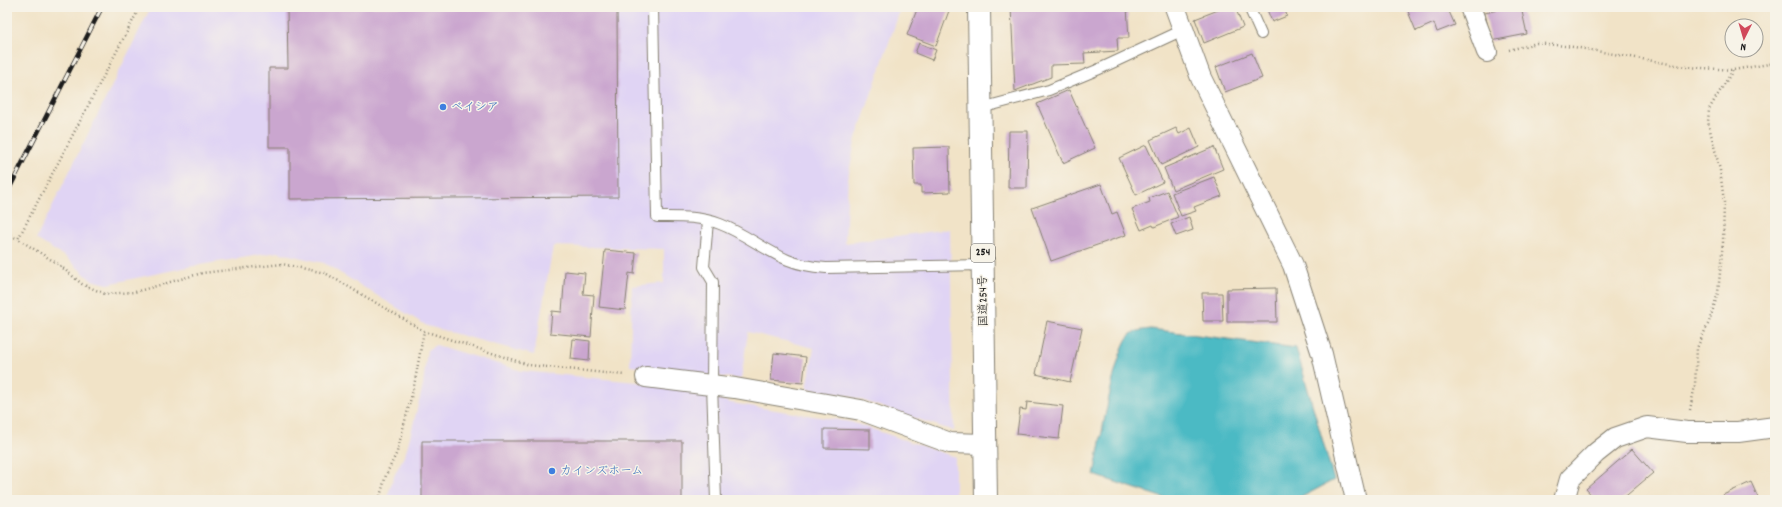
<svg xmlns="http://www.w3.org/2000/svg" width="1782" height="507" font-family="Dekko,'Klee One',sans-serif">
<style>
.built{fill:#e0d4f4}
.water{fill:#4bbac4;stroke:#346b70}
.building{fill:#caa6cf}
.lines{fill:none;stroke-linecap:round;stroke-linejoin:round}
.lane-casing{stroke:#868072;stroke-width:12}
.street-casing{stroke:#868072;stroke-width:22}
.highway-casing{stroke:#868072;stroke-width:24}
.path{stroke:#868072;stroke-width:2.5;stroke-dasharray:1 3;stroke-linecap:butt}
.lane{stroke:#fff;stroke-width:10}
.street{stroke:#fff;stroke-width:20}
.highway{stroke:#fff;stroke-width:22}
.rail-casing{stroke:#1c1c1c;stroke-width:4.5}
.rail{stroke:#f7f3e8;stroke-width:3;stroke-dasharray:9;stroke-linecap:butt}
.shop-dot{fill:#3f7fe0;stroke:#f7f3e8;stroke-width:1.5}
.labels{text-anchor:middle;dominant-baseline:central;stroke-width:3;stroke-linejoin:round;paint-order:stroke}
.shield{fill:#f7f3e8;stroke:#5e5c59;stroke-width:1}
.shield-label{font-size:11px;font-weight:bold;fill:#1c1c1c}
.shop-label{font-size:12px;fill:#366cbe;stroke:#f7f3e8;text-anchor:start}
.street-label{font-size:12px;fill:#1c1c1c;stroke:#f7f3e8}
</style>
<rect width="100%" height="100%" fill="#f7f3e8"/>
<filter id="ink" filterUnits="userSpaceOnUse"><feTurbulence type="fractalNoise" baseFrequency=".025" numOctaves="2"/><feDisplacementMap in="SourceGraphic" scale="8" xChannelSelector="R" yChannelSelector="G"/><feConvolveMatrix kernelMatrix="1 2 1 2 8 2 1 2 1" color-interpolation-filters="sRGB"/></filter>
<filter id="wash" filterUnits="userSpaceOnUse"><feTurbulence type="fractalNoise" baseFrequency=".012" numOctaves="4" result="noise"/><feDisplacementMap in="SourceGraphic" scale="16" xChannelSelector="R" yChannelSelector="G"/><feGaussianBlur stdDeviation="0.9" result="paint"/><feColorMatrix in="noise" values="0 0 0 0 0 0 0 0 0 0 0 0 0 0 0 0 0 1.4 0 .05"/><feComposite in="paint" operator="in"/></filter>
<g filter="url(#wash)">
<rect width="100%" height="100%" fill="#f1e3c7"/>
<path class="built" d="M 151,7 L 901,7 L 855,142 L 848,178 L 845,243 L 950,229 L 954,431 L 846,395 L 807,389 L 814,348 L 748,332 L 741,379 L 630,366 L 632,286 L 664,283 L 664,249 L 553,246 L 534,355 L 427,326 L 324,263 L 277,252 L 188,267 L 108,284 L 91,280 L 67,258 L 36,239 Z
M 436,345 L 522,371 L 677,386 L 731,403 L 851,422 L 955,457 L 955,500 L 386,500 L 394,476 L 406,452 L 423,386 L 427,350 Z"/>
<path class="water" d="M 1151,329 L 1296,348 L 1334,480 L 1296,500 L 1170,500 L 1094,475 C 1099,452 1115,345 1131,334 C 1137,330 1144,330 1151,329 Z"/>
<g id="blocks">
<path class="building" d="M 287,7 L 617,7 L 618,197 L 290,199 L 290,147 L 269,147 L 269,68 L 288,68 Z
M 918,7 L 950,8 L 936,46 L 907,35 Z
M 1011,7 L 1127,7 L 1129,38 L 1117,38 L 1118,51 L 1084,53 L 1085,64 L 1051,65 L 1051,77 L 1015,91 Z
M 1226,7 L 1235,7 L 1243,27 L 1204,43 L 1195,19 Z
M 1266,7 L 1292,7 L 1285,10 L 1287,16 L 1272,22 Z
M 1413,7 L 1447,7 L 1455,25 L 1437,32 L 1434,23 L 1416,31 L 1407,9 Z
M 1496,7 L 1521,7 L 1527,34 L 1491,41 L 1485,13 L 1497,10 Z
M 919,43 L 936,50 L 932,60 L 915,53 Z
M 1252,53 L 1262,78 L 1225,92 L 1216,67 Z
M 1069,90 L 1095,148 L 1063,163 L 1037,104 Z
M 1176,128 L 1179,134 L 1191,128 L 1199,147 L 1161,165 L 1150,140 Z
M 1009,131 L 1028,131 L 1027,188 L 1008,188 Z
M 1146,145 L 1163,182 L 1136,195 L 1119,158 Z
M 949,147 L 950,192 L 921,193 L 921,185 L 914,185 L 913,148 Z
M 1214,147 L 1223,169 L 1173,190 L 1164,168 Z
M 1214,177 L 1222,196 L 1194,207 L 1196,211 L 1181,216 L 1172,193 Z
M 1101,184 L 1112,214 L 1117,212 L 1126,235 L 1051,261 L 1032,208 Z
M 1167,191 L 1178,217 L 1154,227 L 1153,225 L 1141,230 L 1132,209 L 1150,202 L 1149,198 Z
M 1189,217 L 1193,230 L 1176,236 L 1171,224 Z
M 605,250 L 636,253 L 634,274 L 629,273 L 625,310 L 599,307 Z
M 565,271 L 585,273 L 583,294 L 594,295 L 591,337 L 550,333 L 552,311 L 562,312 Z
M 1276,288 L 1277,322 L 1227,322 L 1227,289 Z
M 1202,293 L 1222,293 L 1223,321 L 1203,321 Z
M 1047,321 L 1082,328 L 1070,382 L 1036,374 Z
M 573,339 L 590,341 L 589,361 L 571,359 Z
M 774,353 L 806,357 L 803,383 L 771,380 Z
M 1027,402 L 1063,406 L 1059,439 L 1017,434 L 1020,409 L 1026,410 Z
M 824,429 L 870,430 L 870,449 L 824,448 Z
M 422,441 L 682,441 L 682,500 L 422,500 Z
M 1632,449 L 1653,473 L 1621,500 L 1596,500 L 1586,489 Z
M 1751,482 L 1759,500 L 1725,500 L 1723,495 Z"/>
</g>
</g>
<g filter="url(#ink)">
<use href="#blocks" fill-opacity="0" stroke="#868072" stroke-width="1"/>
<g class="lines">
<g class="lane-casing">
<path id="lane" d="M 653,7 L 657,217 C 678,217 700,216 720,224 C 744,233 764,250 788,260 C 800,265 813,267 826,268 L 983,265
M 1249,7 L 1261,34
M 981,108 L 1049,90 L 1097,70 L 1183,30
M 708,221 L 704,267 L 713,282 L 712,385 L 716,500"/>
</g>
<g class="street-casing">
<path id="street" d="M 1175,7 L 1201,78 L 1293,265 L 1322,354 L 1356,500
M 1470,7 L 1487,52
M 646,377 L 735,388 L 861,410 L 950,443 L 986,444
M 1564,500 L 1570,479 L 1596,453 L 1615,438 L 1647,427 L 1687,432 L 1738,432 L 1775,427"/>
</g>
<g class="highway-casing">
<path id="highway" d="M 979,7 L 986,500"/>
</g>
<path class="path" d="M 140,7 L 18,239 L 58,264 L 82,284 L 105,294 L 135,292 L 202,273 L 282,264 L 325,273 L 424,331 L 529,365 L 624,375
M 1509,50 L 1537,43 L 1574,47 L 1687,67 L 1733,70 L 1775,63
M 7,234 L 18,239
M 1690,410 L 1695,385 L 1697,348 L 1709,322 L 1718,293 L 1723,242 L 1724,202 L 1720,170 L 1708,122 L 1709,109 L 1733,70
M 379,500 L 386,475 L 397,452 L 414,386 L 424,331"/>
<use href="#lane" class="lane"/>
<use href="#street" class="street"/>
<use href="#highway" class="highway"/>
<g class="rail-casing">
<path id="rail" d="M 7,193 L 102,7"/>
</g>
<use href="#rail" class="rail"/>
</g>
</g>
<g class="shop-dot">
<circle cx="443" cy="107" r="4"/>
<circle cx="552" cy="471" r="4"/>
</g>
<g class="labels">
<rect class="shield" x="971" y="244" width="24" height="18" rx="3"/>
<g class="shield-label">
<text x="983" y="253">254</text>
</g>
<g class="shop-label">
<text x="451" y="107">ベイシア</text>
<text x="560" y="471">カインズホーム</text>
</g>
<g class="street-label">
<text transform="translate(984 301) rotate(-91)">国道254号</text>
</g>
</g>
<rect width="1782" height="507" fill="none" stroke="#f7f3e8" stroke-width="24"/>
<g transform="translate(1744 38) rotate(185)"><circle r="19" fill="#f7f3e8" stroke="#9f9d96"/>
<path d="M0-3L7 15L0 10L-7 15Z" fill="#d1495b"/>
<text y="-6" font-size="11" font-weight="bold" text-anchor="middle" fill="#1c1c1c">N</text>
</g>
</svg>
